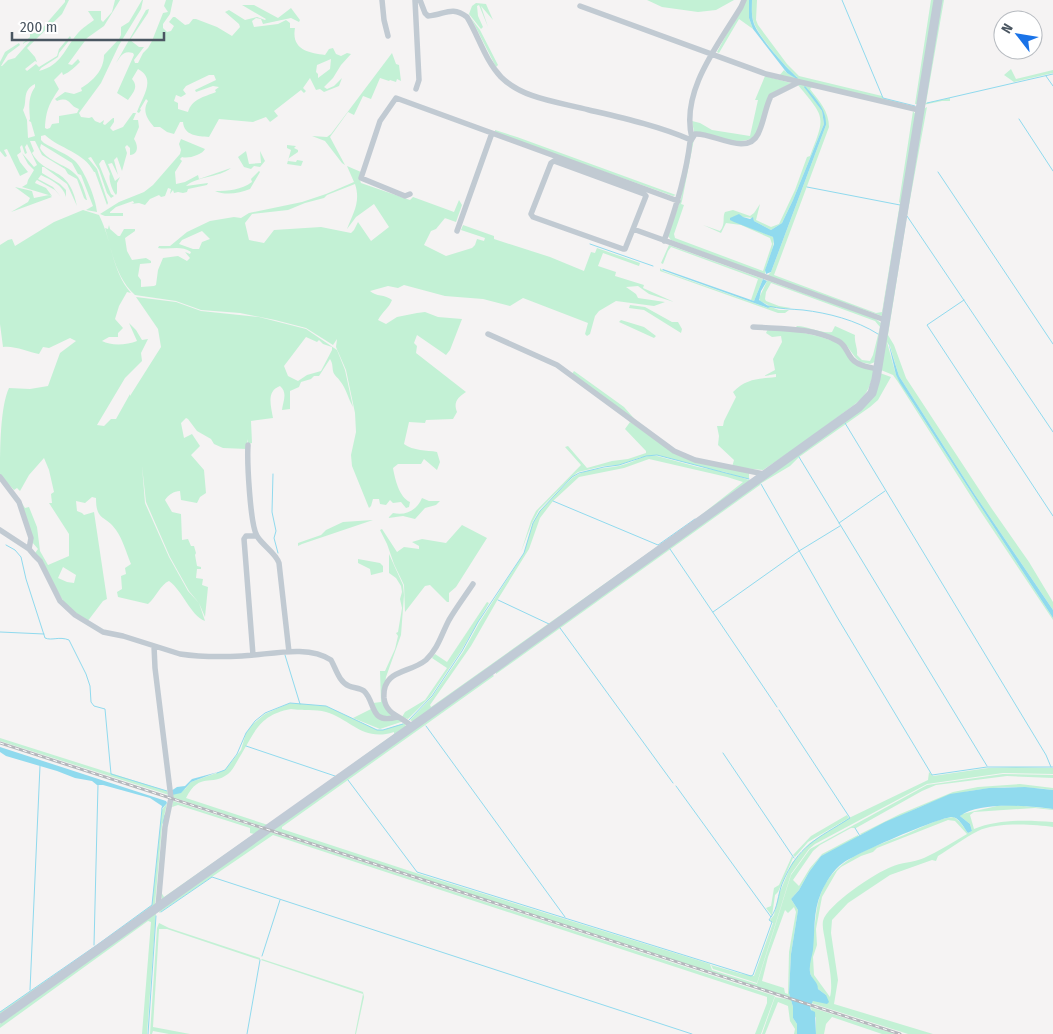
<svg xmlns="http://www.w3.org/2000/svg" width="1053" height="1034" font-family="'Fira Sans Condensed',sans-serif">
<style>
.green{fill:#c3f1d5;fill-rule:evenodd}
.water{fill:#90daee}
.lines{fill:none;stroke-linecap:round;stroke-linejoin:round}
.stream{stroke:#90daee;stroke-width:1}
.minor{stroke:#c1cad2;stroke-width:5.5}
.secondary{stroke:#c1cbd6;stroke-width:9}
.rail-casing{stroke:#b5b8bd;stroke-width:3}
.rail{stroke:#fff;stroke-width:1;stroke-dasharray:4;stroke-linecap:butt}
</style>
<rect width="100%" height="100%" fill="#f5f3f3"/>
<path class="green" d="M 65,0 L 69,0 L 62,14 L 27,48 L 35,57 L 37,62 L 35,61 L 25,69 L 27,71 L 36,64 L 39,67 L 57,56 L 59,49 L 70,36 L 71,38 L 59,53 L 58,57 L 41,68 L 39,71 C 62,65 64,49 78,33 C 82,28 89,24 94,20 L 88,11 L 101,11 L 101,20 L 103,22 L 112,12 L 115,0 L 120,0 L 104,26 L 87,38 L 68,64 L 72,65 L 78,59 L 80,62 C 75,67 70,72 63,75 L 62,72 L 54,80 L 59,89 C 49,104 46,110 45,128 L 47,129 L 50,128 L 52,124 L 59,123 L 59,116 L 77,113 L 79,109 C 68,106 71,96 57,101 L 55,99 L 65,92 L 74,94 L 82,91 L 81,88 C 93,81 104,70 104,55 L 119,39 L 121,35 L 121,27 L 129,22 L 142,0 L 143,0 L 141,9 L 119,45 L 101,83 L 79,113 L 81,117 L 89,118 L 92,117 L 95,121 L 100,123 L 104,120 L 103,124 L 105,125 L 113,118 L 114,118 L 114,122 L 110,128 L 113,131 L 123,127 L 133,113 L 136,113 L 133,120 L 138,120 L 139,127 L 134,139 C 138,145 139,154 130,155 L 130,148 L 127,145 L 125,147 L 127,153 L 122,171 L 117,157 L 114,160 L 118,175 L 112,163 L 108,164 L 115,181 L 120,177 L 117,183 L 117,193 L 116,195 C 112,191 108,178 110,174 L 104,160 L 102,160 L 99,164 L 111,194 L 114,196 L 111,198 L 107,193 L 99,170 L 91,157 L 88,158 L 97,169 L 108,203 L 107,205 L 95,172 L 94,172 C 84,152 60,149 45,135 L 41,136 L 41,140 L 44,143 C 54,149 67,154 75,161 C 85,171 96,199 97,212 L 86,210 L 93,206 L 81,175 L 78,174 L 72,163 L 41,144 L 40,148 C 48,163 68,164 78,177 C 82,183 85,193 87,200 L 86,200 L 84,198 L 77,179 L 68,174 L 65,169 L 42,155 L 35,141 L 30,141 L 34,151 L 32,153 C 46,178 69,164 77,206 L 67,184 L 44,167 L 42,167 L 42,173 L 60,184 L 66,190 L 66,197 C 63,185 51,180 41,175 L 38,179 L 53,187 L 61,197 L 55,190 L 37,180 L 36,181 L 35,183 L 46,188 L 52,196 L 22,187 L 27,184 L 28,180 L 34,170 L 28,164 L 22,153 L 34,167 L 37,165 L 27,144 L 25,147 L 27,153 L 25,154 L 22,145 L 20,147 L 21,152 L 17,155 L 20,162 L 28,172 L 20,176 L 7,149 L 4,150 L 7,156 L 5,157 L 0,151 L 0,62 L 5,52 L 19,43 L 20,45 L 8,54 L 1,66 L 2,66 L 8,60 L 15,58 L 32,39 L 22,44 L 30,37 L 30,34 L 39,32 L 65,2 ZM 35,84 L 35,87 C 28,97 29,107 30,119 L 29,121 L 31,122 L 35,136 L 28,138 L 27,120 L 23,110 C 28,102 21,91 35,84 Z
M 166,0 L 173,0 L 170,14 L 163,24 L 163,28 L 167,32 L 171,31 L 174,26 L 169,22 L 173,17 L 175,17 L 185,25 L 189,24 L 193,19 L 196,19 L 217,27 L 232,36 L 240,27 L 239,24 L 225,12 L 229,10 L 245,20 L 257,17 L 265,20 L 266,19 L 242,5 L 254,5 L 278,18 L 291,8 L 300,20 L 299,22 L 291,18 L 263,24 L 261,19 L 256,18 L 252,21 L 254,27 L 278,24 L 286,20 L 290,23 L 290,28 L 295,28 C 291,50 309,53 325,55 L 329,49 L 333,48 L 336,54 L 341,56 L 347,53 L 351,54 L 341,65 L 333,78 L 324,87 L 327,89 L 334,86 L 342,78 L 339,86 L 324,92 L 320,89 L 316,90 L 310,78 L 303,88 L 306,91 L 304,93 L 301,90 L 274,111 L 278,116 L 270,122 L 266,117 L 253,122 L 219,119 L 209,137 C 198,136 184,136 183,122 L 180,122 L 174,134 L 167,132 L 160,127 L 154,127 C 147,119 142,111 148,101 L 146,99 L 140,109 L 141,110 L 139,113 L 137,112 C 142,97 157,79 138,69 L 132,79 C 139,87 133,93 128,100 L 117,93 L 134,55 L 133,53 C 123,50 121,56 116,63 L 146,10 L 149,9 L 148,13 L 130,40 L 139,47 L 144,47 L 134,60 L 135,63 L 138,63 L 143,53 L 148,48 L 152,41 L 163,13 L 168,12 L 164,6 ZM 331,59 L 330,69 L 318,78 L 318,74 L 316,72 L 317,65 ZM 209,75 L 214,75 L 216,80 L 195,90 L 196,92 L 213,86 L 219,87 L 215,90 L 216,92 C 204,97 192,99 188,112 L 178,109 L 178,103 L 174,101 L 176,95 L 181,97 L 186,94 L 183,90 L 186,86 Z
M 647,0 L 734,0 L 716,10 L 698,12 L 662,7 Z
M 745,0 L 749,0 L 749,18 L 753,29 L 739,19 L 719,53 L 717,52 Z
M 752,0 L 757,0 L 756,20 L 758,25 L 787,64 L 799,76 L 882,96 L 883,98 L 916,107 L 779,76 L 784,70 L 787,73 L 798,78 C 787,69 759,37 754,23 C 751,16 752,8 752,0 Z
M 931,0 L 935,0 L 917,104 L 915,104 Z
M 940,0 L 944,0 L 926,103 L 950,98 L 950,101 L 942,101 L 923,105 Z
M 476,3 L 486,4 L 493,20 L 481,6 L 488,27 L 479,5 L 477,6 L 478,16 L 483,27 L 481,29 L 469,14 L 472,6 Z
M 471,18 L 480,30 L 498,65 L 496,67 Z
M 392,53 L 396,64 L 399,65 L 401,81 L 397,79 L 396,82 L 390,80 L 389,81 L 380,78 L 371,99 L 363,96 L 354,115 L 348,112 L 330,137 L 345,165 L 342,163 L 325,141 L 312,136 L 327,137 L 331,134 Z
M 1011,69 L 1016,79 L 1053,70 L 1053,73 L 1014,82 L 1004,75 Z
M 765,76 L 791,83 L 772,93 L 755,137 C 736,147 713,137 694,132 L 692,121 L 700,123 L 712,130 L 750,136 L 758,100 L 755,100 Z
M 802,83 L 813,86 L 810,89 C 819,101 829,111 829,127 L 774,275 L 876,313 L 882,312 L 900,203 L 899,202 L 913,111 L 916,115 L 882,316 L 767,276 L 771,272 L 826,125 L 824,113 L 804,86 L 822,111 L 824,124 L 793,200 L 782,223 L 771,230 L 754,221 L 753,218 L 743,217 L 738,222 L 773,237 C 776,249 765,262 765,275 L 671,240 L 668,236 L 681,198 L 691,144 L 694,139 L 682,201 L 681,204 L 684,205 L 674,234 L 675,238 L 763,271 L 772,244 L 770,238 L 741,225 L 726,223 L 721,233 L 703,225 L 720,231 C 726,224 722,217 725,212 L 733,210 L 750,216 L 754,213 L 760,204 L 756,220 L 771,227 L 779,224 L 795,190 L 807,157 L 810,156 C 826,115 825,118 798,85 Z
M 927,107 L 907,216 L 888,335 L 894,345 L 906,378 L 992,509 L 1029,562 L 1053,602 L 1053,610 L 975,495 L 899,376 L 890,346 L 887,342 L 896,375 L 911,400 L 1053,618 L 1053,620 L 979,509 L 898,382 L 893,375 L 881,370 L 923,109 Z
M 495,130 L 517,137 L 676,195 L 673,196 L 495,133 Z
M 181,139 L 205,149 C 202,155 188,159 182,157 L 180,159 L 182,161 L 175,172 L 176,184 L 185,182 L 198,175 L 199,179 L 231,168 C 218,178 197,176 186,186 L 208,183 L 207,185 L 188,189 L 187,192 L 183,193 L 178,192 L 174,193 L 173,190 L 170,194 L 171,189 L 168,188 L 165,196 L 161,197 L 159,195 L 150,199 L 145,205 L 139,203 L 131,204 L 134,203 L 133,201 L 116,207 L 110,212 L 110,213 L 123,213 L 123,216 L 105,216 L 100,214 L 119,202 L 144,192 L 153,185 L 180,154 L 181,150 L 179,144 Z
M 287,145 L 296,146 L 294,148 L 298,150 L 298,152 L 289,158 L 288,161 L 296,162 L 297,160 L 303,161 L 301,166 L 287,164 L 291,150 L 287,148 Z
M 246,151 L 249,164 L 261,163 L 260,151 L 265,161 L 260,167 L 254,166 L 251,169 L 244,167 L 238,157 Z
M 347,166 L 361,172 L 359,177 L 361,183 L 410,200 L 413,197 L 454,212 L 459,200 L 462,205 L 456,222 L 442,217 L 445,218 L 436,229 L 431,231 L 424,245 L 446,256 L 472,248 L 475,245 L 477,239 L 484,241 L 485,238 L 461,230 L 463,225 L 494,236 L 494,239 L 550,257 L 584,271 L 591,252 L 595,253 L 597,248 L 640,263 L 639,266 L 603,253 L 598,266 L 616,272 L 615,276 L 644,285 L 643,288 L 674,302 L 649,294 L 638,286 L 626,287 L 636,294 L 638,298 L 665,302 L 654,306 L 616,301 L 599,311 L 595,316 L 590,334 L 587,336 L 585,334 L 588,323 L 523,298 L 510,306 L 483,299 L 445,296 L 404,285 L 398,288 L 388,286 L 370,291 C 376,297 385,294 392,300 C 389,308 382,312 378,320 L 386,324 L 397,317 L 417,313 L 425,312 L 438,317 L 462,319 L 450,350 L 446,355 L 417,335 L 414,343 L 417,346 L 416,353 L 466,392 C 458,397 453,402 457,412 L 453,419 L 426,420 L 425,423 L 409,422 L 404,444 C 413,451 427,450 437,452 L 440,462 L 437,470 L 424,459 L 421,464 L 398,464 L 393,468 C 395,479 399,497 410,502 L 409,507 L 406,508 L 401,502 L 393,503 L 390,500 L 386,505 L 380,504 L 379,499 L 373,499 L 371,506 L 369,508 L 352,466 L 351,455 L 356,432 L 355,413 L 346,370 L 336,347 L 337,339 L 333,345 L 306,328 L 275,320 L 240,313 L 201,310 L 176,301 L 135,295 C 116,278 112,252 105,228 L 108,229 L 109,225 L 110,229 L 118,236 L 120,236 L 124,229 L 135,229 L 135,231 L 125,238 L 127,251 L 132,260 L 146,258 L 151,261 L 151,263 L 140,264 L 138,276 L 141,280 L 141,287 L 154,286 L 156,285 L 158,270 L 163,258 L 178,256 L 187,261 L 190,258 L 185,252 L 190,254 L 191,252 C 181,245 170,250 158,248 L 159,246 L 170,246 L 187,232 L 210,221 L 234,217 L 241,218 L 249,213 L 302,202 L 326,194 L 354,182 ZM 355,184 C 361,202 353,213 347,229 L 356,217 L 374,204 L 389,227 L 371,241 L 358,222 L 354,230 L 351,233 L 321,227 L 274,230 L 264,243 L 249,240 L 245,223 L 252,214 L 288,210 L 305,203 L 324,198 L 327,195 ZM 202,231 L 210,239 L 202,242 L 199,249 L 193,249 L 179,244 L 182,240 Z
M 259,171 L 260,172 L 250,189 C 240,193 226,196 215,191 C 229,191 241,190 252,182 L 251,179 Z
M 15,187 L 32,191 L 34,198 L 49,195 L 52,197 L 11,212 L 28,202 L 30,198 Z
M 83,210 L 99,215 C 112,240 111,270 131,293 L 127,292 L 119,306 L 115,319 L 123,328 L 118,333 L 118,337 L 109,337 L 102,341 C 111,346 127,345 137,341 L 129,323 L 136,330 L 142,340 L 148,339 L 141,353 L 142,361 L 125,378 L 97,425 L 104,426 L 111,419 L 116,419 L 130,394 L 130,396 L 161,347 L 158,329 L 136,297 L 176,302 L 201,311 L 259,317 L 306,329 L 337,350 L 345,370 L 353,407 C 348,398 346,388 340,381 C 338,377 334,376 333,371 C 332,365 333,364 330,359 L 319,376 L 314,376 L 311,379 L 301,382 L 299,387 L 290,391 L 290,409 L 282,410 C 283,401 288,393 280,386 C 266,391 271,406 273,418 L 251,421 L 252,443 L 248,444 L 247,439 L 247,449 L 223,448 L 214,444 L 211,439 L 197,431 L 188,419 L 186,418 L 181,423 L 184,438 L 192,434 L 200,446 L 191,455 L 204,470 L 206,493 L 200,497 L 197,503 L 181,500 L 180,491 C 174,491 168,495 165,500 L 172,512 L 181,514 L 182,540 L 188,539 L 191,546 L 194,546 L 196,553 L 195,555 L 197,566 L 201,567 L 201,569 L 197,569 L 196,578 L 203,579 L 202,585 L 208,587 L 205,617 L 199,603 L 189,591 L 170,557 L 146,502 L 142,466 L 131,427 L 142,466 L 145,503 L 169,557 L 188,591 L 199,603 L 205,621 C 190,615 183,591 169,581 C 161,584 156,597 148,604 L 118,597 L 117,592 L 122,589 L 121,576 L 126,574 L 125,568 L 131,564 C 126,552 123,540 116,530 C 105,514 96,522 96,498 L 92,497 L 85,503 L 76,501 L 77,511 L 82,513 L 84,515 L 94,512 L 107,599 L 103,601 L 87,622 L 65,604 L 35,553 L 38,549 L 32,542 L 20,500 L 25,508 L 29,507 L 37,527 L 40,551 L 48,565 L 69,556 L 69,534 L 49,503 L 52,503 L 51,494 L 54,492 L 49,470 L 44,458 L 29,475 L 20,491 L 17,488 L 14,490 L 0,475 C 0,451 0,407 9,388 L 30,389 L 48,386 L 60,353 L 76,341 L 70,338 L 49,348 L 43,347 L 39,354 C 29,352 13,345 3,347 L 0,324 L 0,245 L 8,240 L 12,239 L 15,246 L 54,222 ZM 306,337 L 317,342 L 319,340 L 323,344 L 332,347 L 332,350 L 321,371 L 307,375 L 298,381 L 288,376 L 284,366 ZM 63,567 L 76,575 L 74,583 L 67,582 L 58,578 Z
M 669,245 L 763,279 L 754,301 L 751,300 L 758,279 L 671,247 L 668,251 L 663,264 L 661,263 Z
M 660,268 L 663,271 L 768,308 L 770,306 L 760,301 L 759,298 L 767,281 L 766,280 L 874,318 L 881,323 L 875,362 L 870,364 L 860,362 L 855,357 L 847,346 L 795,328 L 797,326 C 808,326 821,334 832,332 L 835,326 L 855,335 C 854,343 858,348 857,355 L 862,360 L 870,361 L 873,355 L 880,327 L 875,321 L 771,283 L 766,292 L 765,299 L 766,301 L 779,306 L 791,308 L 784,309 L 771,307 L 779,310 L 789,310 L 785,313 L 778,313 L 660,271 Z
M 630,305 L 645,307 L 672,322 L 678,322 L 682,329 L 681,333 L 644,310 L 629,308 Z
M 621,320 L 644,327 L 656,336 L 654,338 L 619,322 Z
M 768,329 L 800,332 L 834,340 L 842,346 L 850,358 L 874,370 C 870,387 868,394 854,405 L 793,450 L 763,470 L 732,467 L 734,460 L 718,445 L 719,436 L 717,426 L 723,426 L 724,421 L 736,397 L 733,392 C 747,378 758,379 776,377 L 776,374 L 764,376 L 775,370 L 773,359 L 782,342 L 781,336 L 772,337 L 766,333 Z
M 574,371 L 624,407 L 639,424 L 572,374 Z
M 880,373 L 891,377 L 878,400 L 870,407 L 799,457 L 790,466 L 760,484 L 760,485 L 496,674 L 496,672 L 856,412 Z
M 630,422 L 673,452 L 749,473 L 749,479 L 657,455 L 641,457 L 619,465 L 604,466 L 578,472 L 572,477 L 539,510 L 532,523 L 521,552 L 531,521 L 536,511 L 581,465 L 565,447 L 568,446 L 587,468 L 612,461 L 628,459 L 646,453 L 646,451 L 625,429 Z
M 646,456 L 657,456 L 698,467 L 725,472 L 749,480 L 749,482 L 413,722 L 410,720 L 432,697 L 463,652 L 479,623 L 524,553 L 533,523 L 540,511 L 572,478 C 586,468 603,469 619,466 C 628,464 637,459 646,456 ZM 649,459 L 727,477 L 743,482 L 696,519 L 431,707 L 430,705 L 471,646 L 498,599 L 529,549 L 540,518 L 553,501 L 579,477 L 624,468 Z
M 422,498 L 429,501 L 440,501 L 436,505 L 425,508 L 415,519 L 403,516 L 388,518 L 393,513 C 406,516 417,510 422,498 Z
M 373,520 L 302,544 L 298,546 L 298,543 L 321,535 L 326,530 L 343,522 Z
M 462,525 L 487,538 L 456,587 L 449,593 L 449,602 L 447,602 L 430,585 L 425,586 L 405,612 L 404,585 L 394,564 L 387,544 L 380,530 L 382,529 L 397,552 L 404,547 L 419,549 L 419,546 L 412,542 L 422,539 L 446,543 Z
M 389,554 L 403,585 L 404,595 L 401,635 L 386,677 L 383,698 L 392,716 L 390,718 L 378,714 L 373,703 L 381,702 L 380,671 L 385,671 L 395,649 L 398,636 L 396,633 L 398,632 L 402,608 L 400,599 L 402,592 L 401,586 L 396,578 L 389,573 Z
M 358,559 L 380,563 L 383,566 L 383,572 L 371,575 L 370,569 L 358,563 Z
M 487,602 L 489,603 L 461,651 L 430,697 L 408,719 L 402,717 L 405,712 L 425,700 L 447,668 L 432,658 L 435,654 L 447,662 Z
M 492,674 L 494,676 L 282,827 L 282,829 L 416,873 L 710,964 L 712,970 L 757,984 L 791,875 L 810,849 L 927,785 L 1003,774 L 1053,775 L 1053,778 L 1007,776 L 936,785 L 922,791 L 856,828 L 851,828 L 820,845 L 813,851 L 793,880 L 799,886 L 810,868 L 822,854 L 858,835 L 859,837 L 821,856 L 809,872 L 799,890 L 791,899 L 798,910 L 791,954 L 789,993 L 791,998 L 273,830 ZM 794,907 L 796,912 L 789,952 L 788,994 L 785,993 L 784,988 L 762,981 L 768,957 L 785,910 L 788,913 Z
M 290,703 L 326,706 L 377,730 L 383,730 L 405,723 L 406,727 L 268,828 L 172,797 L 172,795 L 185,789 L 191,782 L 225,770 L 241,750 L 246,733 L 253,724 L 265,714 ZM 291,709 C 303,711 315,709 326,712 C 352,720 363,742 394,732 L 394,734 L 268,825 L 186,798 C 200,771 211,787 228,774 C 233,770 236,763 239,758 C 255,733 258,715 291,709 Z
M 371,709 L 375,714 L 398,718 L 404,721 L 380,729 L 353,718 Z
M 0,738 L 167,791 L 169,795 L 0,741 Z
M 1016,767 L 1053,768 L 1053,774 L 1003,773 L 927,784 L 815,844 L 809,849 L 791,874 L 757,983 L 713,969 L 711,965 L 742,974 L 754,976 L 773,923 L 770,920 L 774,915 L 779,894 L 792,863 L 810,843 L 851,817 L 928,780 L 929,772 L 933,776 L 988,768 Z
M 1020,784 L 1053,788 L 1053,790 C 992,783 955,789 899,817 C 886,823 873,828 861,835 L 860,834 L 900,814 L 953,792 L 978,787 Z
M 173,801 L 264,830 L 162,900 L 161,892 L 164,897 L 254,834 L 250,833 L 250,828 L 178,805 L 172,807 Z
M 167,803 L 162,826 L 155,904 L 156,904 L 0,1017 L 0,1012 L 98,945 L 152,905 L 162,810 Z
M 1013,805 L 1053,809 L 1053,810 L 1035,808 L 974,812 L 970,815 L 974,829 C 999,819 1026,820 1053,822 L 1053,827 C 1034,824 996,822 978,831 C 964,838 951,848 938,856 L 936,861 L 932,860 L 890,875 L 848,903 L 832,920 L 831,933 L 838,980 L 834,1004 L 933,1034 L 908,1034 L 811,1003 L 813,1001 L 816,1001 L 826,995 L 818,989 C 816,982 811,978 810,972 C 808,959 812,943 814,930 C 816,919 816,907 820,896 C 832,859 871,848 904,835 C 919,829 937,818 954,817 L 960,822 L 968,833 L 972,831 L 970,824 L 960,816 L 962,814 L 997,806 ZM 948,820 L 955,821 L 967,834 C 953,842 939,851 924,858 C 913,863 901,862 891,867 C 875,873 827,905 823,921 C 822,927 824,934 825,940 C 827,956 834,982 830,997 L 814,975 L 813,957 L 817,945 L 816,929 L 822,897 L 837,871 L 841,867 L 861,856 L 873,852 L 877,848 Z
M 847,815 L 849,818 L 808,842 L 795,857 L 793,855 L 811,836 Z
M 270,832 L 775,996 L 761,1034 L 755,1034 L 767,1003 L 767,997 L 273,835 L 159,913 L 160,909 Z
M 792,856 L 793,858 L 778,892 L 775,895 L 772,916 L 766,908 L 771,906 L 774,888 L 779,885 Z
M 156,913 L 147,1034 L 142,1034 L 151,922 L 148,921 L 0,1028 L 0,1024 Z
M 159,923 L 169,928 L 260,958 L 260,960 L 167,929 L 159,929 L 153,1027 L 190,1034 L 169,1034 L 153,1031 L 152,1034 L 150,1034 L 157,928 Z
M 262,959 L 363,992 L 364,997 L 356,1034 L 355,1034 L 363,994 L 261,960 Z
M 775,997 L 791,1000 L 793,1007 L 793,1018 L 797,1024 L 797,1034 L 794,1034 L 795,1029 L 790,1021 L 788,1006 L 778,1002 L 765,1034 L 762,1034 Z
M 810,1007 L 813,1008 L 895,1034 L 882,1034 L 832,1017 L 826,1024 L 824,1034 L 816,1034 L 816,1018 Z"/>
<path class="water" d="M 749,0 L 752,0 C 752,8 751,16 754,24 C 759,37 787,69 798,78 L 797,79 L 787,73 L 753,29 L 749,18 Z
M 805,86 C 814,97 827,109 826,125 L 771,272 L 766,274 L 765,270 L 774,244 L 773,237 L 734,222 L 730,220 L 730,218 L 739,214 L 743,217 L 750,219 L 753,217 L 754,221 L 771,230 L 782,223 L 793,200 L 824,124 L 822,111 L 804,87 Z
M 663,269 L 754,301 L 763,279 L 767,281 L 761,291 L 759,300 L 770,307 L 768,308 L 662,270 Z
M 888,341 L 899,376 L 975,495 L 1053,610 L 1053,618 L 900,383 L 896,375 Z
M 0,747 L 166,801 L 167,803 L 161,810 L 162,806 L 150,798 L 103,785 L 97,785 L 92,781 L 75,778 L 57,771 L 6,756 L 0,752 Z
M 218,772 L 191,782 L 181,793 L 172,795 L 171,791 L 177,787 L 185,786 L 192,779 Z
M 1025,787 L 1053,790 L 1053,809 C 1029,806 980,801 960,816 L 970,824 L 972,831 L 968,833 C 964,828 959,817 952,817 C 940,817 857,853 843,863 C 833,870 826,882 821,893 C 813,911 815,932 813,950 C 812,957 809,964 810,972 C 811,979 818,981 818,989 L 826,995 L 829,1002 L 827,1004 L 813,1001 L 810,1007 L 811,1010 L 815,1012 L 816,1034 L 797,1034 L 797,1024 L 793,1018 L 793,1007 L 789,993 L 791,954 L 798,910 L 791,899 L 799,890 L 809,872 L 821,856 L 885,822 L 950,794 L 989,788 Z"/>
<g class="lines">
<path class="stream" d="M 842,0 L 883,98 L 915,106
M 1046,76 L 1053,86
M 927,103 L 1053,74
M 1019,119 L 1053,171
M 938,172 L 1053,344
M 807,187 L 900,205
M 907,216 L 1053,432
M 590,244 L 653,266
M 964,300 L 927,325 L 1053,516
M 768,306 C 780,309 791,309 803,310 C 828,313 856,320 878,334
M 845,423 L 1046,755 L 1051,767
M 799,457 L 987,766
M 273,474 L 272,512 L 276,531 L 274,538 L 278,553
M 761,484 L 837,617 L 932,775 L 987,767 L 1053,767
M 553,501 L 658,545 L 695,519
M 839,523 L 885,491
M 6,545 L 15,550 L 21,557 L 26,579 L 45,638 C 52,641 59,636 69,640 L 86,674 L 90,686 L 91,702 L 94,706 L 105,709 L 111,774 L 167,791
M 670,549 L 777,707
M 498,600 L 549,624
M 713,612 L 799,551 L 840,526
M 560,628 L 673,783
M 0,632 L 44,634
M 285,655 L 300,704
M 409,720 L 432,696 L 462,651 L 478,622 L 524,553 L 533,523 L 540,511 L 572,477 L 579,473 L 604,467 L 619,465 L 646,456 L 657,455 L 749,479
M 426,726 L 565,917
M 246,746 L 335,776
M 723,753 L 794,858
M 217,773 L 225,770 L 237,754 L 246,733 L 255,721 L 265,713 L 290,703 L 326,706 L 377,730 L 383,730 L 403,724
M 348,780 L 417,872 L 751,976 L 753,975 L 772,922 L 769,920 L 771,917
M 676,786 L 771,917 C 778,908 778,894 782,884 C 798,845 817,839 850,818 L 779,710
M 163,823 L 165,815
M 855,828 L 860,836
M 161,912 L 212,877 L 692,1034
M 94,945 L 98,785
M 262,956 L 280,900
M 30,990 L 40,766
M 0,1012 L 97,945 L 152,905 L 162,809
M 148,1034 L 156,916
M 247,1034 L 260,960"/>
<path class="minor" d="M 382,0 L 384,20 L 388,36
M 415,0 L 419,80 L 416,89
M 420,0 L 425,13 L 428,16 C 445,15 451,5 467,17 C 479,37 485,60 501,77 C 523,99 559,102 589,110 C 623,118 659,126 691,140
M 580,6 L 766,74 L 919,110
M 692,138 C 680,92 718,45 741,7 L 744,0
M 410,194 L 405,196 L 361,178 L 380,121 L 396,98 L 678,201
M 633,229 L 646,196 L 644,194 L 554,161 L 551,163 L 531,214 L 533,217 L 623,249 L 625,249 L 633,229 L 885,320
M 457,231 L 492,133
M 664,241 C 676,208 686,176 690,142 L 695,134 C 712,132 747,157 758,134 C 764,122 765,108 771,96 L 799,82
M 753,327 C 781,329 811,327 838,341 C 846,345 846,352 852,359 C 858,366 869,367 877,369
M 488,334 L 557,365 L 674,451 L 695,460 L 764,474
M 248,445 C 247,461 250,524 257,536 C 262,545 276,553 279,563 L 289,652
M 0,477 L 19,502 L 31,538 L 29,549
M 0,530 L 29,549 L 34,555 L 40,561 L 60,601 L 75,615 L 103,632 L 123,636 L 180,654 C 200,657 222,657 242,656 C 269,655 307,644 331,660 C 336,669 339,682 349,686 C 354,688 360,688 364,691 C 376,702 369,725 397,717
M 154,646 L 155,668 L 171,798 L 165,827 L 158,907
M 253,655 L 244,539 L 246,536 L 257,536
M 412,727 C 403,716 386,716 384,698 C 382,669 409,674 426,660 C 438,649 442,633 449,620 C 456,608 465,596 473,584"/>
<path class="secondary" d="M 0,1019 L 492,670 L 859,407 L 872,393 L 876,379 L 938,0"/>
<g class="rail-casing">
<path id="rail" d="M 0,743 L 900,1034"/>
</g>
<use href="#rail" class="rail"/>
</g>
<g transform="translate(1018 35) rotate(301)"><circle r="24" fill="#ffffff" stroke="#b7bbc0"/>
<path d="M0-4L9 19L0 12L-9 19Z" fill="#1a73e8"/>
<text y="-8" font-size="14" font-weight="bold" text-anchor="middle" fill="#4a5661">N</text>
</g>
<path d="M12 32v8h152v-8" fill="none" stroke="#4a5661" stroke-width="2.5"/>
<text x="20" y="32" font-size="15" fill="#4a5661" stroke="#ffffff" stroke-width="4" paint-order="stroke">200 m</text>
</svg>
